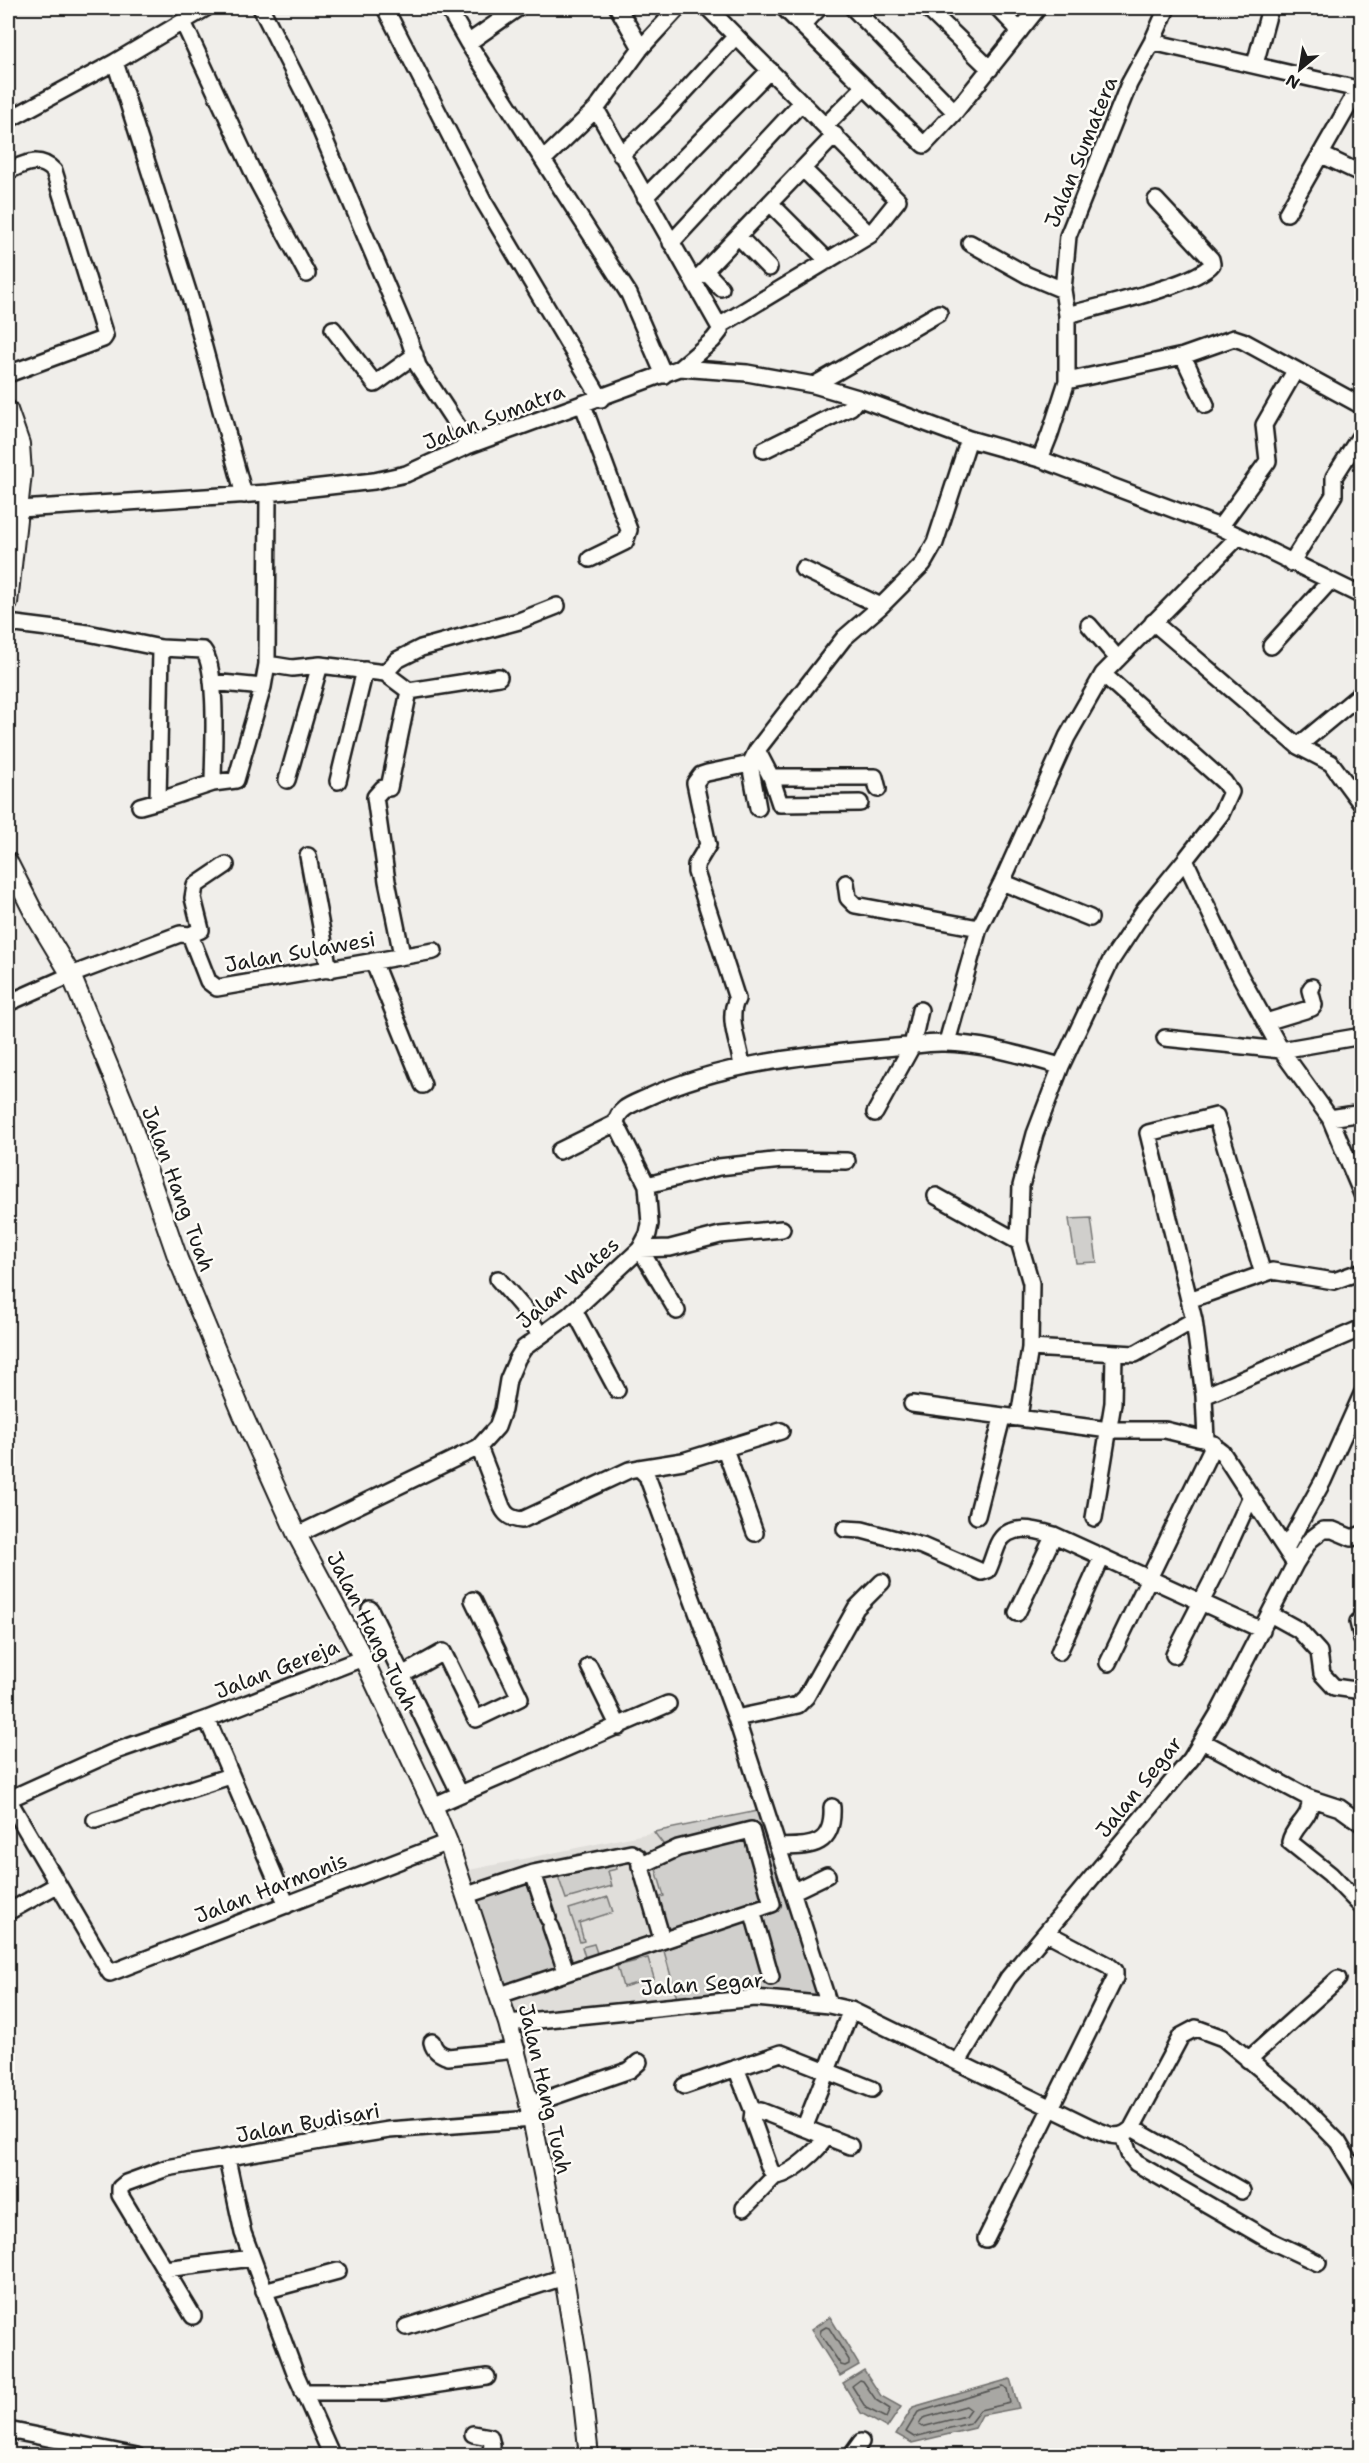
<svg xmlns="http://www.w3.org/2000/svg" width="1369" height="2463" font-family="'Shantell Sans',sans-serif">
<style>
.built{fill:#e0deda}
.green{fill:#d0cfcc;stroke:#767674;stroke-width:1.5}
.water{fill:#a8a7a3;stroke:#706f6d;stroke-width:1.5}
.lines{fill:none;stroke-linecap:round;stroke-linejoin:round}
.shore{stroke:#545452;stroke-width:1.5}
.minor-casing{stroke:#1c1c1c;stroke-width:20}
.major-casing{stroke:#1c1c1c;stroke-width:22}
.minor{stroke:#fdfcf7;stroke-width:15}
.major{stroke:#fdfcf7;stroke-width:18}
.labels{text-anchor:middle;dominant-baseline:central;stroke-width:5;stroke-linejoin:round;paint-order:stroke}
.street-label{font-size:21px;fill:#1c1c1c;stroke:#fdfcf7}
</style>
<rect width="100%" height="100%" fill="#f0eeea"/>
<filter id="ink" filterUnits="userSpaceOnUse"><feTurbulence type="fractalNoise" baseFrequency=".0167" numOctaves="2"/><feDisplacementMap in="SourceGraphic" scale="12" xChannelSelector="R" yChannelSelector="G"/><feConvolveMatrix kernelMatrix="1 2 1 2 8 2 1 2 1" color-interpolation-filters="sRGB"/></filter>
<g filter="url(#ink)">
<path class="built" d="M 762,1810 L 825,2001 L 511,2019 L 464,1871 Z"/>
<path class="green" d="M 1091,1218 L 1097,1262 L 1076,1263 L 1069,1219 Z
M 762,1810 L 825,2001 L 678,2002 L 650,1900 L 664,1896 L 655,1866 L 669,1852 L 654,1832 Z
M 614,1859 L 617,1869 L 608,1871 L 612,1886 L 566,1899 L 559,1879 L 560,1874 Z
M 533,1873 L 566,1971 L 503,1994 L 472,1893 Z
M 608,1897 L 613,1912 L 579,1923 L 584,1941 L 580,1942 L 569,1909 Z
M 594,1944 L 598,1956 L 586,1960 L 582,1947 Z
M 648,1958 L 654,1978 L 623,1987 L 617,1966 Z"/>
<path class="water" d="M 830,2317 L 859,2365 L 840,2376 L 811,2330 Z
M 864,2370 L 881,2396 L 901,2407 L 887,2428 L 861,2413 L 843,2383 Z
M 1010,2379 L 1019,2408 L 982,2415 L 975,2428 L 912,2443 L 896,2434 L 913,2407 Z"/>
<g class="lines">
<path class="shore" d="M 826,2327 L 829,2328 L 849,2360 L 849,2364 L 845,2366 L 841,2365 L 820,2334 L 821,2330 Z
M 860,2380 L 863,2381 L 876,2400 L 890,2409 L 886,2418 L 866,2408 L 852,2386 Z
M 1003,2387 L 1007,2389 L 1010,2403 L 980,2410 L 970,2423 L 914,2437 L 906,2432 L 918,2412 Z
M 966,2406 L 970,2409 L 965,2416 L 922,2427 L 919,2425 L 923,2418 Z"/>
<g class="minor-casing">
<path id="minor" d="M 261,8 L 310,105 L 409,339 L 418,366 L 470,445
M 385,8 L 484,202 L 601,399
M 448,8 L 468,43 L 629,294 L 664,375
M 618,8 L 641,48
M 708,8 L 898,200 L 870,235 L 719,326
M 784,8 L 924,145 L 955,112 L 1038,8
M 853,8 L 955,112
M 927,8 L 990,69
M 998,8 L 1020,31
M 183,22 L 257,181 L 307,274
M 802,26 L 819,8
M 1152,42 L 1362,90
M 468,43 L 518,8
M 115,62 L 193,307 L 244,495
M 1255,64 L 1270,8
M 596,109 L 719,326 L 720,331 L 713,340 L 680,368
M 8,120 L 115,62 L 206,8
M 825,126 L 863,88
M 621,155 L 664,114 L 736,36
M 1322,155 L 1362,174
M 543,160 L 596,109 L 641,48 L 678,8
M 803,169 L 870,235
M 8,171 C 24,164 39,155 54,171 L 105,336 L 103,339 L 8,374
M 645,197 L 770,70
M 770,203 L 828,261
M 1287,213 L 1358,89
M 738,236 L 769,268
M 671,243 L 802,102
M 970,243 L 1027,275 L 1063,290
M 705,271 L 721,288
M 694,282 L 835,135
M 1067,315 C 1096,307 1197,285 1212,264 L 1211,259 L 1156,200
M 333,329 L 375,384 L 415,355
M 1183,356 L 1206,405
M 1067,381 L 1183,356 L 1234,338 L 1243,341 L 1362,406
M 814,385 L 939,313
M 583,405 L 629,530 L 625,542 L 590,559
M 764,450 L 851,407 L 858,398
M 1040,459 L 1050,434 L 1067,381 L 1067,315 L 1063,290 L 1068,236 L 1129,84 L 1152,42 L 1167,8
M 268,493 L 267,664 L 292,668 L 320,665 L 385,673 L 409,691 L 499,677
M 20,509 L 268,493 L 374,481 L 406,474 L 470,445 L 680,368 L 747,373 L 814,385 L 858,398 L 969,439 L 1040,459 L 1220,527 L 1362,596
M 1220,527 L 1268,461 L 1264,425 L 1295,371
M 1291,563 L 1334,495 L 1334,477 L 1362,433
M 803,569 L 881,606
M 1153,622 L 1298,746 L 1331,763 L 1362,805
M 8,623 L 88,633 L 161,648 L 203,650 C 219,670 213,756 213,783
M 1089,625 L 1118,659
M 1271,646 L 1330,581
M 161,648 L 158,801 L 213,783 L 236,780 L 263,687 L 267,664
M 385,673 L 397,660 L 421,648 L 519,621 L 557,606
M 1103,674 L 1224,782 L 1231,792 L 1221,814 L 1185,860 L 1239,974 L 1281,1050 L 1330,1118 L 1362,1194
M 212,682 L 263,687
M 1298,746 L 1362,693
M 757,750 L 771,777 L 780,804 L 860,803
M 750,764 L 758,808
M 771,777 L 875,777 L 878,789
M 287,780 L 320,665
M 338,781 L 365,670
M 140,806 L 158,801
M 308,856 L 329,970
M 1002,882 L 1090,918
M 846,883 L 848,898 L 855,905 L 979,928
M 190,935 L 201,930 L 193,898 L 195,886 L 226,865
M 402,955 L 387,881 L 375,797 L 383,788 L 389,788 L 409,691
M 373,961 L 423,1085
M 737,999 L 696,872 L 696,865 L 708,845 L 695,783 L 701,775 L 707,773 L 750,764 L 757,750 L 844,638 L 881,606 L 923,564 L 935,543 L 969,439
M 737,999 C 726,1019 740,1045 742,1067
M 8,1003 L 71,975 L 180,934 L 190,935 L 208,981 L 217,988 L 434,951
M 1266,1022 L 1312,1008 L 1314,1005 L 1310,990 L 1312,987
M 1165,1038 L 1281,1050 L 1362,1036
M 947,1042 L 979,928 L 1002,882 L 1067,737 L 1103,674 L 1238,537
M 875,1113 L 912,1046 L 920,1010
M 1330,1118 L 1362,1113
M 559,1151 L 616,1123
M 647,1185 L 719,1167 L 782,1160 L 847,1161
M 936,1196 L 1019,1242
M 640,1249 L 670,1248 L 720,1235 L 782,1229
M 640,1249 L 677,1311
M 498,1279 L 524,1309 L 540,1335
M 1189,1300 L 1272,1271 L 1334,1281 L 1362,1271
M 574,1310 L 617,1390
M 1030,1348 L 1135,1354 L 1194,1320
M 1204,1396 L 1362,1328
M 912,1404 L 1109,1430 L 1165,1430 L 1206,1440 L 1222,1452 L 1295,1564 L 1218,1714 L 1191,1759 L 1008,1978 L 958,2062
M 1019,1417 L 1030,1348 L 1031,1283 L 1019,1242 L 1021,1186 L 1035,1134 L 1061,1066 L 1110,962 L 1145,909 L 1185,860
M 1206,1440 L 1204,1396 L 1194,1320 L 1148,1133 L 1216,1116 L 1263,1274
M 479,1447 L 502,1507 C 506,1516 512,1519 522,1520 L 629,1470 L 639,1468 L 647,1476 L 736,1718 L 829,2005
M 725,1449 L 755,1533
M 639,1468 L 683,1461 L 781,1431
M 977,1516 L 1002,1418
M 1094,1518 L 1113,1403 L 1114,1354
M 845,1529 L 862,1530 L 922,1546 L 982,1572 L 988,1570 C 992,1562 994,1553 998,1544 C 1008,1522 1036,1530 1054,1535 L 1262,1630
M 297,1535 L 479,1447 L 497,1427 L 503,1410 L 508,1380 L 517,1359 L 524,1348 L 569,1315 L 596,1290 L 640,1249 L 648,1234 L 650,1224 L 647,1185 L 616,1123 C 618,1108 633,1104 646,1098 C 723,1062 811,1055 895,1047 C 912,1046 929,1042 945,1043 C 985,1044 1023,1056 1061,1066
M 1286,1548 L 1323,1481 L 1362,1394
M 1295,1564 L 1310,1540 L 1323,1530 L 1333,1530 L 1352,1538 L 1362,1534
M 370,1609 L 460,1794
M 1017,1613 L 1054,1535
M 1270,1614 L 1299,1630 L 1319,1652 L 1322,1674 L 1334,1687 L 1362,1691
M 1358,1622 L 1362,1639
M 1059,1652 L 1102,1557
M 1174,1655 L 1218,1569 L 1251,1496
M 1108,1663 L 1214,1444
M 589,1666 L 619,1727
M 402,1675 L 443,1652 L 476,1719 L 520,1698 L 473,1600
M 736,1718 L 798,1705 L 806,1697 L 856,1608 L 882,1582
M 207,1719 L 287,1905
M 1202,1741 L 1309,1798 L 1340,1808 L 1362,1824
M 1309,1798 C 1314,1817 1293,1825 1290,1842 L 1330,1874 L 1362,1907
M 8,1799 L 110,1973 L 448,1842
M 9,1799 L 116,1751 L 207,1719 L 363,1658
M 433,1806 L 668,1704
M 95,1820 L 230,1776
M 778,1847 C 810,1846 834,1848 832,1807
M 533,1873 L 548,1918
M 792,1892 L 827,1875
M 467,1895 L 533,1873 L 631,1853 L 638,1857 L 662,1939
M 752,1910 L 771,1977
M 8,1912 L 57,1885
M 551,1927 L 566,1971
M 500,1995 L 772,1904 L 751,1830 L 678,1848 L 640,1866
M 508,2023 L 755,1998 L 829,2005 L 851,2010 L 1090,2127 C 1106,2134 1119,2142 1132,2128 L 1181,2036 L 1196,2028 L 1223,2038 L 1293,2096 L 1338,2142 L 1362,2182
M 432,2042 C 434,2051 440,2054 448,2057 L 517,2050
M 1248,2060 L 1338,1979
M 736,2068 L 753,2111 L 752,2119 L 770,2169 L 775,2176
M 684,2086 L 781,2053 L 872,2089
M 529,2105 L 630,2070 L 639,2062
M 753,2111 L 761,2111 L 850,2146
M 805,2126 L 851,2010
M 1132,2128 L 1242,2191
M 1123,2136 L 1129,2154 L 1136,2163 L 1269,2240 L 1318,2263
M 227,2159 L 243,2233 L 296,2375 L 332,2456
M 744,2208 L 775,2176 C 790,2176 820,2149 826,2136
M 986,2239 L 1115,1978 L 1115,1971 L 1108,1965 L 1047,1933
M 165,2269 L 252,2258
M 264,2291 L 338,2271
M 193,2316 L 120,2195 L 120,2188 L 126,2183 L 167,2168 L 326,2140 L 389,2130 L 532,2119
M 406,2327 L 564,2277
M 303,2392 L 385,2392 L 487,2377
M 8,2430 L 137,2456
M 473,2434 L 490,2437 L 492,2445 L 490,2456
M 851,2456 L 861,2442"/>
</g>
<g class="major-casing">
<path id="major" d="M 8,410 L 20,444 L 22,473 L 8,603
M 8,862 L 35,915 L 71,975 L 125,1106 L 178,1259 L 243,1415 L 297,1535 L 363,1658 L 433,1806 L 448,1842 L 508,2023 L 528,2099 L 564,2277 L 580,2375 L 589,2456"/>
</g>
<use href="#minor" class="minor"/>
<use href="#major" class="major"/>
</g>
</g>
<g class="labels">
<g class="street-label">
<text transform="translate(1081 152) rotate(-68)">Jalan Sumatera</text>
<text transform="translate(494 417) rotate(-21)">Jalan Sumatra</text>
<text transform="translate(300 952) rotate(-10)">Jalan Sulawesi</text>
<text transform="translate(178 1189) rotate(70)">Jalan Hang Tuah</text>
<text transform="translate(568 1283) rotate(-41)">Jalan Wates</text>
<text transform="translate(372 1631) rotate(63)">Jalan Hang Tuah</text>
<text transform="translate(277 1669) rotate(-21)">Jalan Gereja</text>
<text transform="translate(1139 1787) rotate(-51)">Jalan Segar</text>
<text transform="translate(271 1888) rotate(-21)">Jalan Harmonis</text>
<text transform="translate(702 1984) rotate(-4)">Jalan Segar</text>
<text transform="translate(545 2089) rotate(77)">Jalan Hang Tuah</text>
<text transform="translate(308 2123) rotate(-10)">Jalan Budisari</text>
</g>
</g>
<rect width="1369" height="2463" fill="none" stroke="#fdfcf7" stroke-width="30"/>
<rect x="15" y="15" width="1339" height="2433" fill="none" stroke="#1c1c1c" stroke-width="2" filter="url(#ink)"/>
<g transform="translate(1300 69) rotate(210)" stroke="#fdfcf7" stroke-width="4.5" paint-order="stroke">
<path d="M0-4.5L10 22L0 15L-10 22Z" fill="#1c1c1c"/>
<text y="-9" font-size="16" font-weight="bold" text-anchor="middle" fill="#1c1c1c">N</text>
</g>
</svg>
